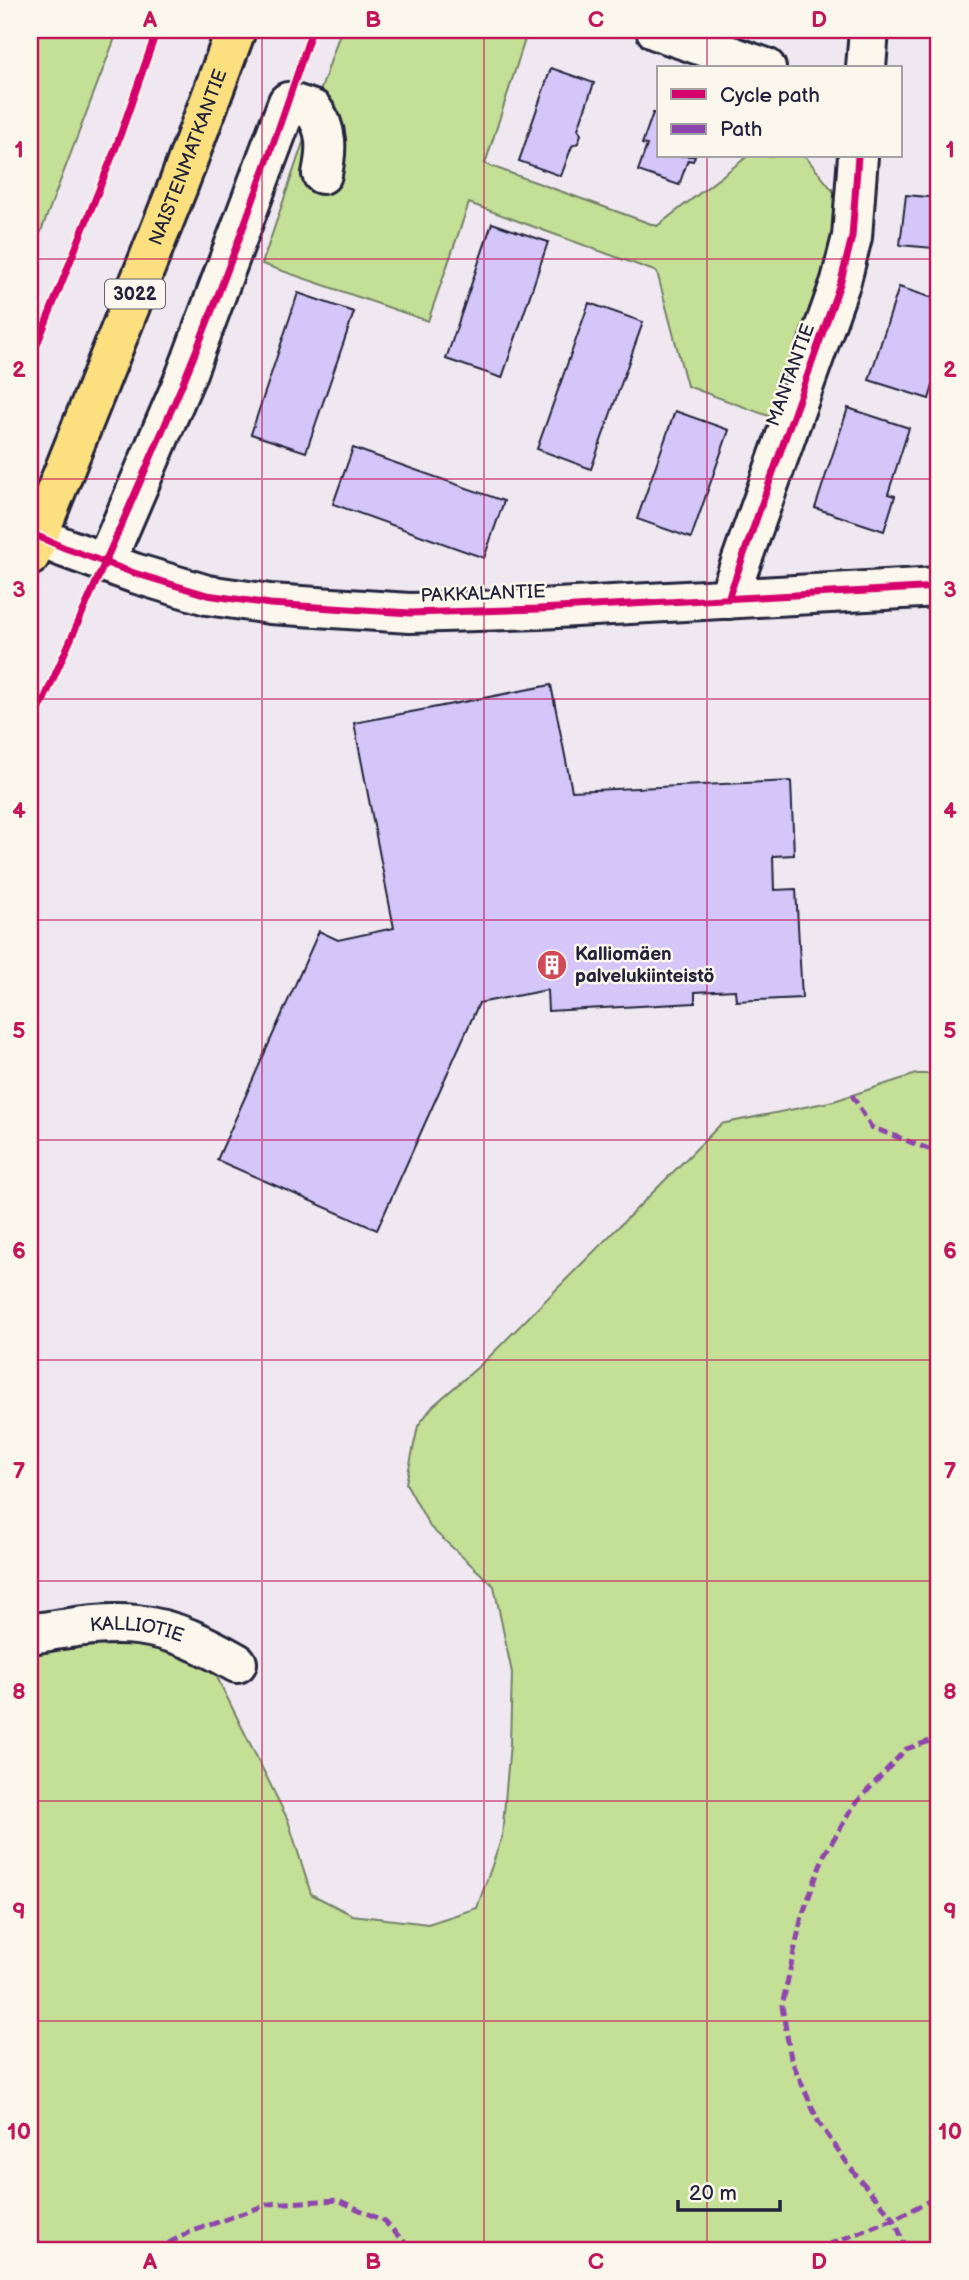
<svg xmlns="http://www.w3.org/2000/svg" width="969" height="2280" font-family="'Balsamiq Sans',sans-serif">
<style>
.green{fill:#c4df96;stroke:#738068;stroke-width:2}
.building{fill:#d4c6f8;stroke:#22223b;stroke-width:2}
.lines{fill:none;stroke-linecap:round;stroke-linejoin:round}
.minor-casing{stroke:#22223b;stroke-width:44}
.major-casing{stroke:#22223b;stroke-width:44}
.minor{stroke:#fbf7ec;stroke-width:38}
.major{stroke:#fce080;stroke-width:38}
.quiet{stroke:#8e44ad;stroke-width:5;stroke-dasharray:10 5;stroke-linecap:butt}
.cycleway-casing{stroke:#fbf7ec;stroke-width:11}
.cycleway{stroke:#d6006c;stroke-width:7}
.grid{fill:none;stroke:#c2185b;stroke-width:2;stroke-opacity:0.55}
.labels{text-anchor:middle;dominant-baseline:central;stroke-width:5;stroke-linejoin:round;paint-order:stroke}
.shield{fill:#fbf7ec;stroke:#636270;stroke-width:2}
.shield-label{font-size:18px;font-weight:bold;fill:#22223b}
.street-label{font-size:19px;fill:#22223b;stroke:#fbf7ec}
.poi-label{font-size:19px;font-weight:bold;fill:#22223b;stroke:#fbf7ec;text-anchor:start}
.neatline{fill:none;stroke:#c2185b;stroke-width:2.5}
.grid-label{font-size:23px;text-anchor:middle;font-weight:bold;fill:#c2185b}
</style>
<rect width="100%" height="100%" fill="#efe8f0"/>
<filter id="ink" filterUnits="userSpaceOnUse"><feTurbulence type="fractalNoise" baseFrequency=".0143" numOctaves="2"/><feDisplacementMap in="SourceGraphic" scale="14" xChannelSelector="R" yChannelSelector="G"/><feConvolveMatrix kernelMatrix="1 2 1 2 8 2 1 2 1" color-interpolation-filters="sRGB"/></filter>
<g filter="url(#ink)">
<path class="green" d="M 30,30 L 118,30 L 30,260 Z
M 341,30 L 528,30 L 485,164 L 657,226 L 748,156 L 805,156 L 841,201 L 831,247 L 774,418 L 687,386 L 657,272 L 469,203 L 428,321 L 262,264 Z
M 916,1074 L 939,1074 L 939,2250 L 30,2250 L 30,1653 L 110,1643 L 162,1648 L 211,1665 L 288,1820 L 311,1894 L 352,1915 L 428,1924 L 477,1908 L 502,1837 L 510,1743 L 512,1673 L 494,1586 L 430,1527 L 406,1483 L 418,1426 L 433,1406 L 486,1360 L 721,1124 L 834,1101 Z"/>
<path class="building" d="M 551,68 L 594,83 L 578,129 L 581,134 L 578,143 L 572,146 L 561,176 L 519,161 Z
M 659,111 L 659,156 L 695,156 L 693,161 L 688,160 L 679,185 L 638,171 L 647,145 L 642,144 L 653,113 L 658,114 Z
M 906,195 L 938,198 L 933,248 L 900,245 Z
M 492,223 L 548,242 L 502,378 L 446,359 Z
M 899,287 L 939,300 L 939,366 L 929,399 L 869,380 Z
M 298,293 L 354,312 L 306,452 L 251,434 Z
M 589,303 L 643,322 L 591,469 L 537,449 Z
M 848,408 L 909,428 L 888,494 L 895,496 L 884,531 L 815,508 Z
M 675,411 L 729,430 L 691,538 L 637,519 Z
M 353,448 L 504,501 L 484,558 L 333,504 Z
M 551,685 L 572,791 L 791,781 L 794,855 L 773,856 L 774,890 L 796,889 L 802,998 L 736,1001 L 735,990 L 695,992 L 695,1003 L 548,1011 L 547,990 L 479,1003 L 377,1230 L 217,1160 L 319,931 L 338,940 L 394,928 L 354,723 Z"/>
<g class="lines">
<g class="minor-casing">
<g id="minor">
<path d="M 656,30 L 766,68"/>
<path d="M 866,68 L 869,30"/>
<path d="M 30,533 L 65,548 L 134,573 L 207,595 L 270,604 L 410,613 L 539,609 L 939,587"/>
<path d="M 105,563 L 186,375 L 288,102 L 313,110 C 328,129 327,150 322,174"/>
<path d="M 728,599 L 841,281 L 852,237 L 858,156"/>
<path id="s1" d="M 30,1634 C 64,1629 102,1621 137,1625 C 174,1629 206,1645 237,1663"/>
</g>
</g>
<g class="major-casing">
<g id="major">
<path id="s2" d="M 30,556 L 178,186 L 236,30"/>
</g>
</g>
<use href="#minor" class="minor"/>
<use href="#major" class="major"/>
<path class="quiet" d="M 852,1095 L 871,1127 L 939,1153
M 30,2240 L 66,2250
M 155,2250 L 190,2232 L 269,2204 L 338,2200 L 384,2221 L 412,2250
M 815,2250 L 894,2219 L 939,2196
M 907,2250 L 894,2219 L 855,2174 L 819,2123 L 791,2059 L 782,2006 L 802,1916 L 824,1855 L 855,1804 L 906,1749 L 939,1738"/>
<g class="cycleway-casing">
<path id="cycleway" d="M 30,362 L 116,147 L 157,30
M 30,533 L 65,548 L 134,573 L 207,595 L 270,604 L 410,613 L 539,609 L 939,587
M 728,599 L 841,281 L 852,237 L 858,156
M 30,731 C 82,614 135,496 185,378 C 232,264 273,147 312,30"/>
</g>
<use href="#cycleway" class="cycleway"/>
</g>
</g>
<path class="grid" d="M 262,30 L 262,2250M 484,30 L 484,2250M 707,30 L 707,68M 707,156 L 707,2250M 30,259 L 939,259M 30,479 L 939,479M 30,699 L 939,699M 30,920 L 939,920M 30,1140 L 939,1140M 30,1360 L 939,1360M 30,1581 L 939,1581M 30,1801 L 939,1801M 30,2021 L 939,2021"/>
<defs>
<g id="building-disc" transform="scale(1.575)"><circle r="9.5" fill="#d1495b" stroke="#fbf7ec"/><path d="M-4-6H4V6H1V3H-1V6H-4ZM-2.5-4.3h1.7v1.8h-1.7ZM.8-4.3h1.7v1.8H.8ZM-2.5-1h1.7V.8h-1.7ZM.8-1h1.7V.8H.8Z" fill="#fff"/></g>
</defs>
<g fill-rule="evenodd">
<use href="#building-disc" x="552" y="965"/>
</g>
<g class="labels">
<rect class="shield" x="105" y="279.5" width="60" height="29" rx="5"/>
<g class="shield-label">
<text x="135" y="294">3022</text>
</g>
<g class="street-label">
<text stroke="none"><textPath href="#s2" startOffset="429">NAISTENMATKANTIE</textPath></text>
<text transform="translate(791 375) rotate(-70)">MANTANTIE</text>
<text transform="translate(483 594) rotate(-2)">PAKKALANTIE</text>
<text stroke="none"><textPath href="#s1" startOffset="108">KALLIOTIE</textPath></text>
</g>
<g class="poi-label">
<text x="575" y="954">Kalliomäen<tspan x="575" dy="22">palvelukiinteistö</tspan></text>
</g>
</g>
<rect width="969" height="2280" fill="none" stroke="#fbf7ec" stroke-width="77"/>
<rect x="657" y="66" width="245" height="91" fill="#fbf7ec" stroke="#a4a2a5" stroke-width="2"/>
<rect x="671" y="89" width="35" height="10" fill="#d6006c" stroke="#a4a2a5" stroke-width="2"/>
<text x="720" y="102" font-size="21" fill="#22223b">Cycle path</text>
<rect x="671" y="124" width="35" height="10" fill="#8e44ad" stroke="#a4a2a5" stroke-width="2"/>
<text x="720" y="136" font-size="21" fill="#22223b">Path</text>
<path d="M678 2200v10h102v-10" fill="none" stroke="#22223b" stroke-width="3.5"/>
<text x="689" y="2200" font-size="21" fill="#22223b" stroke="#fbf7ec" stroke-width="5" paint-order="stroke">20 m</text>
<rect x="38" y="38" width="892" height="2204" class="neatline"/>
<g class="grid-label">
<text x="150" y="27">A</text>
<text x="373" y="27">B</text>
<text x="596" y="27">C</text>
<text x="819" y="27">D</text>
<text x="19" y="157">1</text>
<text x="950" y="157">1</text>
<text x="19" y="377">2</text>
<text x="950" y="377">2</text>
<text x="19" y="597">3</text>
<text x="950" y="597">3</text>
<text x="19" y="818">4</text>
<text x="950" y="818">4</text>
<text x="19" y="1038">5</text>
<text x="950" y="1038">5</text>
<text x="19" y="1258">6</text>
<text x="950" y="1258">6</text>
<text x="19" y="1478">7</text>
<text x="950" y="1478">7</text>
<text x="19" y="1699">8</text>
<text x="950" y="1699">8</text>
<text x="19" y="1919">9</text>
<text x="950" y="1919">9</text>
<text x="19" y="2139">10</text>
<text x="950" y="2139">10</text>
<text x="150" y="2269">A</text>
<text x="373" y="2269">B</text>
<text x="596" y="2269">C</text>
<text x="819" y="2269">D</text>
</g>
</svg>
